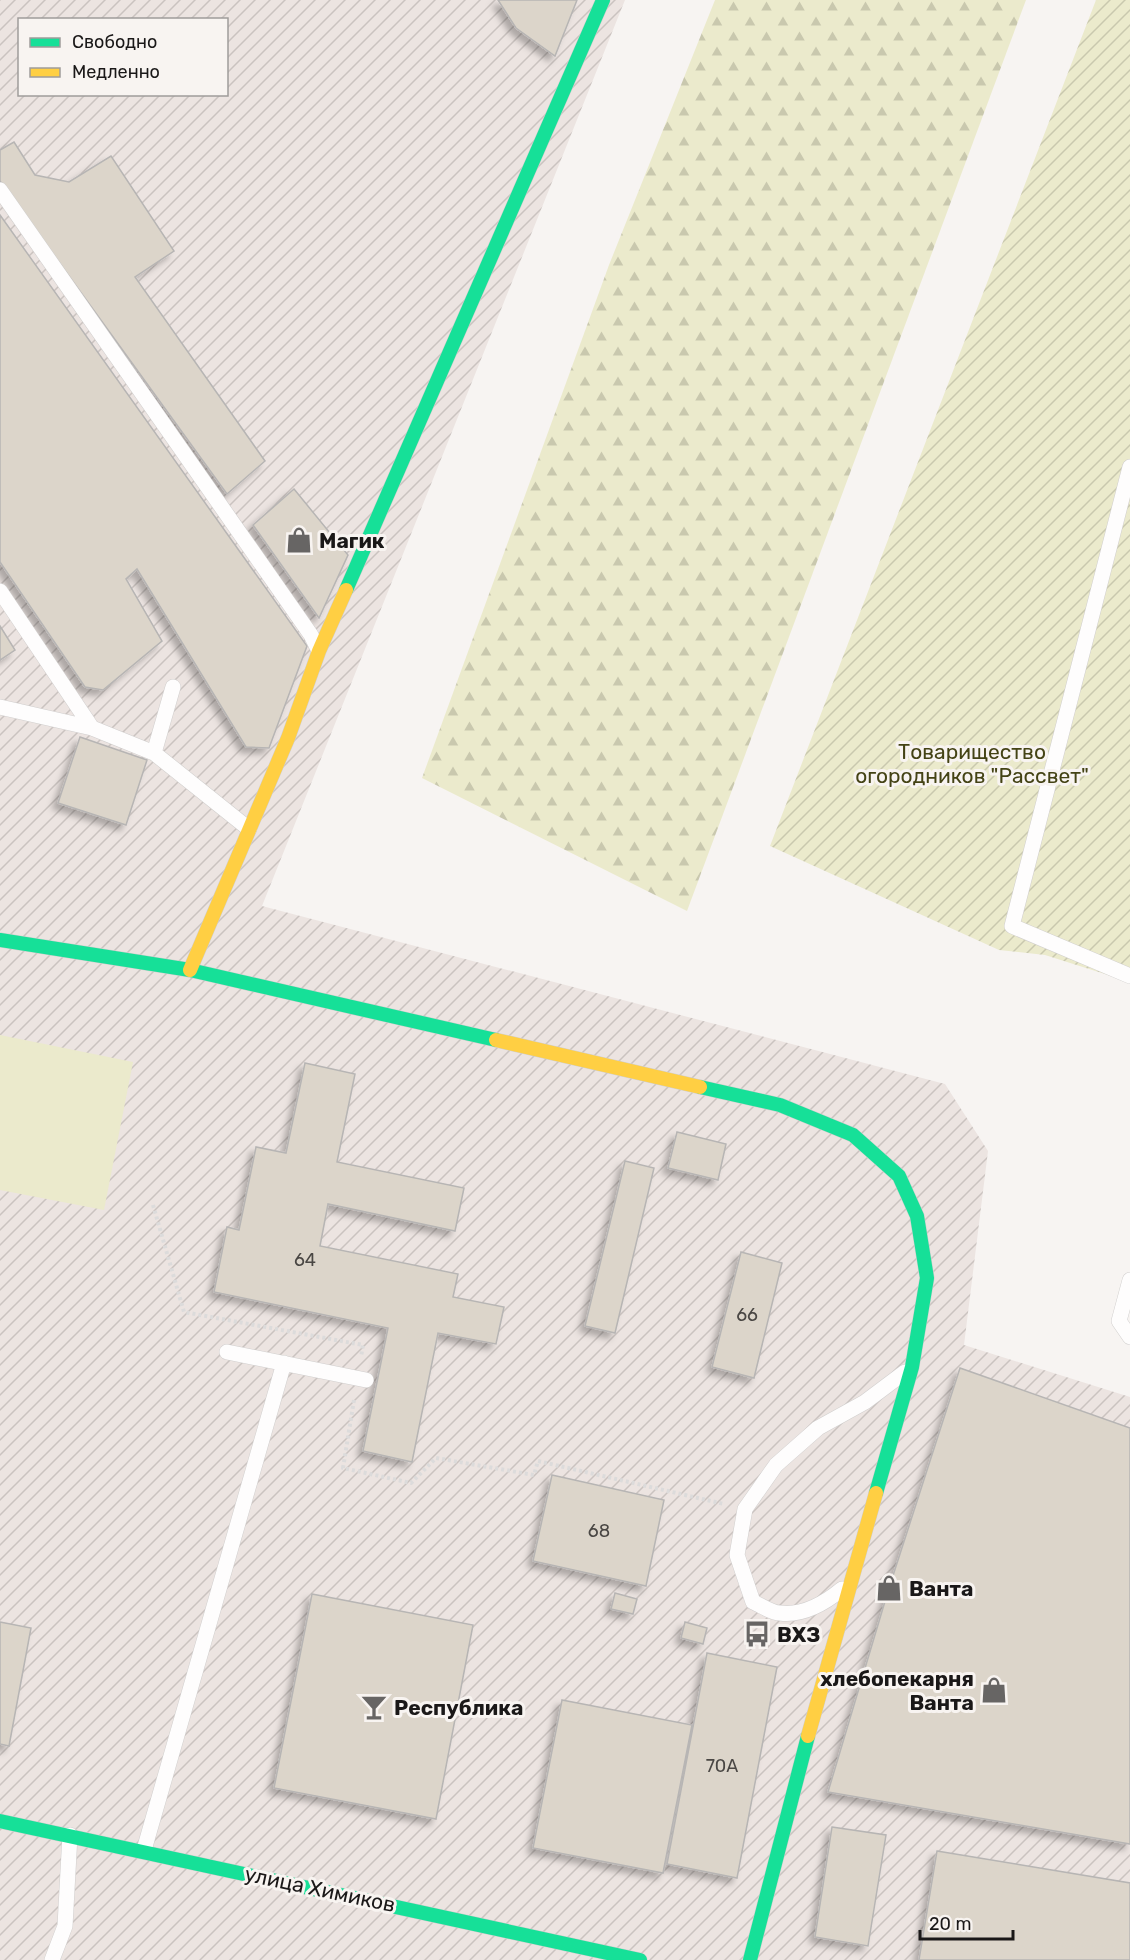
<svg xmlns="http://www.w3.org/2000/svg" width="1130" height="1960" font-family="Rubik,sans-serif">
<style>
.industrial{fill:url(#industrial-furrows);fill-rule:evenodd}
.forest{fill:url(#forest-firs)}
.park{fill:#ebeacc}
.garden{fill:url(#garden-furrows)}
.building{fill:#dcd5ca;stroke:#b7b5b4;stroke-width:1.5;filter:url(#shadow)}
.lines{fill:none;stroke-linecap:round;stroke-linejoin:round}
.lane-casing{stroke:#d1cfce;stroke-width:16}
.fast-casing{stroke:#d1cfce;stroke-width:15}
.slow-casing{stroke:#d1cfce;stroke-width:15}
.path{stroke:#dcdbdb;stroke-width:4;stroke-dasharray:3 3;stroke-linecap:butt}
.lane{stroke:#fefdfd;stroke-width:15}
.fast{stroke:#16e098;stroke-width:14}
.slow{stroke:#ffcf43;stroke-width:14}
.labels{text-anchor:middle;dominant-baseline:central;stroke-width:6;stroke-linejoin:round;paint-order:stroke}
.number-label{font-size:18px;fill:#4a4744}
.poi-label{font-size:21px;font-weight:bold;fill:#1a1818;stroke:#f8f4f1;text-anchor:start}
.park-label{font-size:21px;fill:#444315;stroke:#f8f4f1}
.street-label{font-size:21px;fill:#1a1818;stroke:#f8f4f1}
</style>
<defs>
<pattern id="industrial-furrows" width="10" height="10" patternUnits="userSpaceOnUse" patternTransform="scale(1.5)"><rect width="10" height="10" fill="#ece4e1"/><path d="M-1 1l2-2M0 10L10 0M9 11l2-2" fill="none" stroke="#cac3c0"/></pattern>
<pattern id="forest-firs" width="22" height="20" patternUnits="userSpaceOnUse" patternTransform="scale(1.5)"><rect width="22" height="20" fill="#ebeacc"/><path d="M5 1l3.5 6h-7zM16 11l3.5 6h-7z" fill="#c9c8ae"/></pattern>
<pattern id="garden-furrows" width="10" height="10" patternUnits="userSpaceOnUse" patternTransform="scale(1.5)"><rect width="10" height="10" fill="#ebeacc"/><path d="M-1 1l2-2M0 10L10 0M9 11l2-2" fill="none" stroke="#c9c8ae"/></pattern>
<filter id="shadow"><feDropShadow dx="-5.5" dy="5.5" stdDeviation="3" flood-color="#0004"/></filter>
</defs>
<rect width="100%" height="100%" fill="#f7f4f2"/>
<path class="industrial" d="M 0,0 L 625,0 L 262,906 L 945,1084 L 988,1151 L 964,1345 L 1130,1397 L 1130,1960 L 0,1960 ZM 20,20 L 226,20 L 226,94 L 20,94 Z"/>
<path class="forest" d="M 715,0 L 1026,0 L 687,911 L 422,778 L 609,265 Z"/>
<path class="park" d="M 0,1035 L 133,1062 L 104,1210 L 0,1190 Z"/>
<path class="garden" d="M 1096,0 L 1130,0 L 1130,982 L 1045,955 L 999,950 L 770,846 Z"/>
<path class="building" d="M 498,0 L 577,0 L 555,56 L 516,28 Z
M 14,142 L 35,175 L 69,182 L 111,156 L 174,251 L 135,277 L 265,461 L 227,494 L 0,181 L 0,150 Z
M 0,215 L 307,646 L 269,748 L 246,747 L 137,569 L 126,579 L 162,641 L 103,690 L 85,687 L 0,562 Z
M 294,489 L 348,555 L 319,618 L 253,525 Z
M 0,626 L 15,650 L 0,660 Z
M 80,737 L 147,760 L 126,825 L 58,803 Z
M 305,1063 L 355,1074 L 337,1162 L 464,1188 L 455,1231 L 328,1204 L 320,1246 L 458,1274 L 453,1297 L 504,1307 L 496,1344 L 438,1333 L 412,1462 L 363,1451 L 388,1328 L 214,1292 L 227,1227 L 239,1230 L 256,1147 L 286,1153 Z
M 677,1132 L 726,1144 L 718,1180 L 668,1168 Z
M 625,1161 L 654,1168 L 615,1333 L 585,1326 Z
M 741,1252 L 782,1263 L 754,1378 L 712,1367 Z
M 960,1368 L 1130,1428 L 1130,1844 L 828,1792 L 889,1588 Z
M 552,1475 L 664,1500 L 646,1586 L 533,1561 Z
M 615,1593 L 637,1599 L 633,1614 L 611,1609 Z
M 312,1594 L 473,1625 L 436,1819 L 274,1788 Z
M 0,1622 L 31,1628 L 9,1746 L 0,1744 Z
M 685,1622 L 707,1628 L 703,1644 L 681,1638 Z
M 707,1653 L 777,1667 L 737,1878 L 667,1864 Z
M 562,1700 L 692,1725 L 663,1873 L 533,1848 Z
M 832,1827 L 886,1835 L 868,1946 L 815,1937 Z
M 937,1851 L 1130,1883 L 1130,1960 L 919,1960 Z"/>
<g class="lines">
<g class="lane-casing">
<path id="lane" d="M 0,190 L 311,635 L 318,649
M 1130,467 L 1012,926 L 1130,976
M 0,591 L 92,728 L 154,753 L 249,829
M 0,707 L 92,728
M 154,753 L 173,687
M 1130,1280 L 1119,1321 L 1130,1337
M 227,1352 L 366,1380
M 842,1589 C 825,1603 803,1616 780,1613 C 771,1613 761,1605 753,1602 L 737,1555 L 745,1509 L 776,1465 L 818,1428 L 865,1402 L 905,1372
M 144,1850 L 284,1363
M 52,1960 L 65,1926 L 70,1835"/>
</g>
<g class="fast-casing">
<path id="fast" d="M 346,590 L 603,0
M 0,940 L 190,970 L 496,1040
M 700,1087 L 780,1105 L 853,1135 L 899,1176 L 917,1216 L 927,1278 L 912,1367 L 876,1493
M 0,1821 L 640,1960
M 750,1960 L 808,1736"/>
</g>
<g class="slow-casing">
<path id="slow" d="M 190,970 L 288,738 L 319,651 L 346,590
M 496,1040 L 700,1087
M 808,1736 L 876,1493"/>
</g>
<path class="path" d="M 153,1205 L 184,1312 L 363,1345 L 361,1357
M 354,1400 L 343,1468 L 411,1483 L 436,1458 L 534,1475 L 538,1461 L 724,1504"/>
<use href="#lane" class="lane"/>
<use href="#fast" class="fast"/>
<use href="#slow" class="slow"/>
</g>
<defs>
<g id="shop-bare" transform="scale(2.07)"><path d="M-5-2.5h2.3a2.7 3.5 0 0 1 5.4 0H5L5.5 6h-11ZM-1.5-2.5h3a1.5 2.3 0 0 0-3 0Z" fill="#676564" stroke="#f8f4f1" stroke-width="2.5" paint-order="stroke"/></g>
<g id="bus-bare" transform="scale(2.07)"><path d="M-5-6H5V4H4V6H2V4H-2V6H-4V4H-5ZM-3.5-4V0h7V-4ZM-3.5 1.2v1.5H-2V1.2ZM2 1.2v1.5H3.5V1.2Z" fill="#676564" stroke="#f8f4f1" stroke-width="2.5" paint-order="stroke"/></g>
<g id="bar-bare" transform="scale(2.07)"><path d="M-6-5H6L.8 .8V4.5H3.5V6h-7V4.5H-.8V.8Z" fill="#676564" stroke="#f8f4f1" stroke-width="2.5" paint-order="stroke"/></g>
</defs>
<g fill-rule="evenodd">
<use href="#shop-bare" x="299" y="540"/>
<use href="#shop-bare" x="889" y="1588"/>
<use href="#bus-bare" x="757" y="1634"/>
<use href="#shop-bare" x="994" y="1690"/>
<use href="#bar-bare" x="374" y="1707"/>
</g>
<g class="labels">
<g class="number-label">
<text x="305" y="1260">64</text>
<text x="747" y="1315">66</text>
<text x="599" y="1531">68</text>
<text x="722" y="1766">70А</text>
</g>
<g class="poi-label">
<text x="319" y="540">Магик</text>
<text x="909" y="1588">Ванта</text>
<text x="777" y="1634">ВХЗ</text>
<text x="974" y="1678" text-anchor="end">хлебопекарня<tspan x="974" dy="24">Ванта</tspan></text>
<text x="394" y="1707">Республика</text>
</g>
<g class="park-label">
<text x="972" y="751">Товарищество<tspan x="972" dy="24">огородников "Рассвет"</tspan></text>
</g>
<g class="street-label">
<text transform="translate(320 1889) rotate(12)">улица Химиков</text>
</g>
</g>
<rect x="18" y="18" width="210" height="78" fill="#f8f4f1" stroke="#9f9c9a" stroke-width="1.5"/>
<rect x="30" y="38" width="30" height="9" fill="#16e098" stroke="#9f9c9a" stroke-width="1.5"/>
<text x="72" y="48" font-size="18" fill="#1a1818">Свободно</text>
<rect x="30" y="68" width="30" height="9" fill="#ffcf43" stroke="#9f9c9a" stroke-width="1.5"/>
<text x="72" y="78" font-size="18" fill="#1a1818">Медленно</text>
<path d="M920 1930v9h93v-9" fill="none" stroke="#1a1818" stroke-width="3"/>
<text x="929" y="1930" font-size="18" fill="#1a1818" stroke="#f8f4f1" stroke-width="4.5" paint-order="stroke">20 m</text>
</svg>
